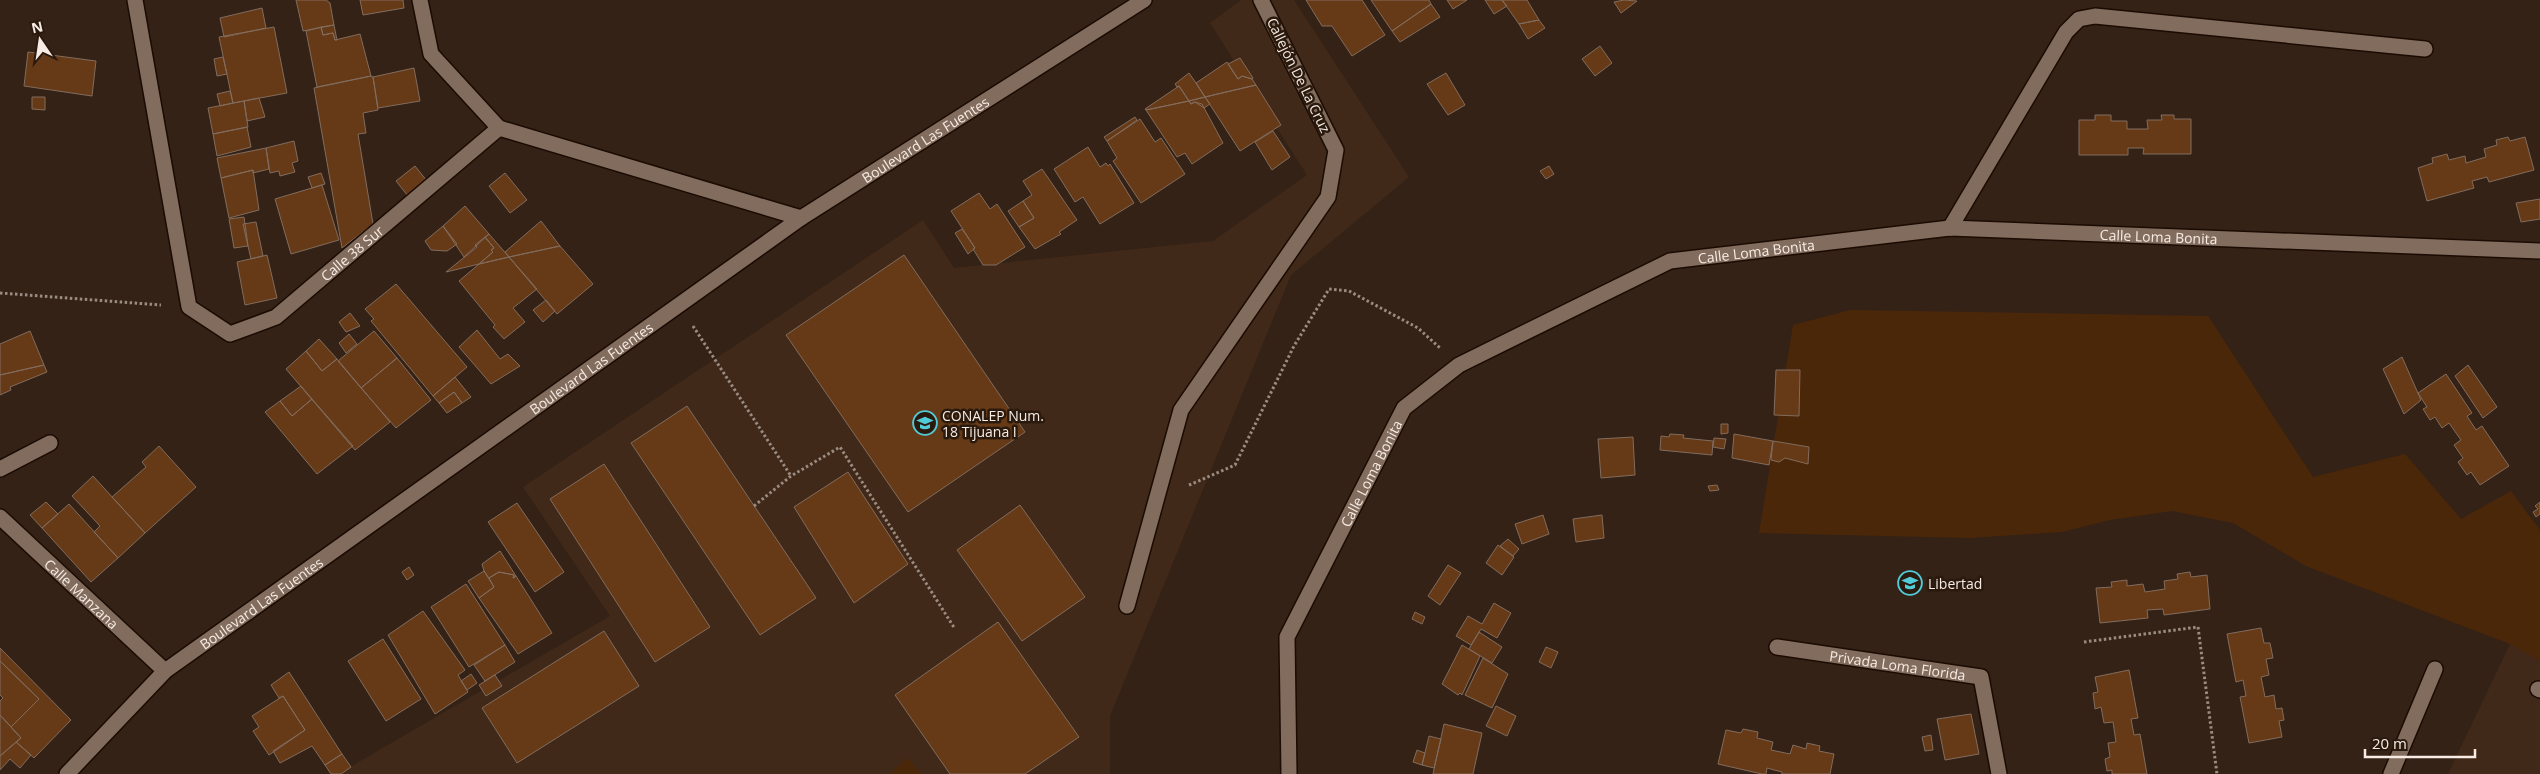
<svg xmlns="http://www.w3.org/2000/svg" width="2540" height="774" font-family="'Open Sans',sans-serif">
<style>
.built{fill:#412919}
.green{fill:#4b270a}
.building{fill:#673a17;stroke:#816c5e}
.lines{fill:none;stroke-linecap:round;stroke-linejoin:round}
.service-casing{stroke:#1b0b02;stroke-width:18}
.minor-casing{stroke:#1b0b02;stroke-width:18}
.tertiary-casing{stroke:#1b0b02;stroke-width:18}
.path{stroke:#9a8c82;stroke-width:3;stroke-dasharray:2.5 2.5;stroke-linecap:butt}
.service{stroke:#816c5e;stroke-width:15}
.minor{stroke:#816c5e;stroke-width:15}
.tertiary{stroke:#816c5e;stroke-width:15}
.labels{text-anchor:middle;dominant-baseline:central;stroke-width:5;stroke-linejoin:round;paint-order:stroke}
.street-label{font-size:14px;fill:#f7ebe3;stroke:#2a190d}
.poi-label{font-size:14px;fill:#f7ebe3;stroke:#2a190d;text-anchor:start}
</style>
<rect width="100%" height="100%" fill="#342216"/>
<path class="built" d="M 1241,0 L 1294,0 L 1409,177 L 1291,275 L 1110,716 L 1110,774 L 338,774 L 610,616 L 523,487 L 923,220 L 954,268 L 1213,241 L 1307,175 L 1210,23 Z
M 2510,644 L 2540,661 L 2540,774 L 2448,774 Z"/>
<path class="green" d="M 1850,310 L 2208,316 L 2313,477 L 2405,454 L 2461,519 L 2511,491 L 2540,530 L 2540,661 L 2510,644 L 2306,566 L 2233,523 L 2172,511 L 2110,520 L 2062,532 L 1970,538 L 1759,533 L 1793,325 Z
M 907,758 L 923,774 L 890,774 Z"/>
<path class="building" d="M 296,0 L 326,0 L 330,3 L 334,25 L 303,31 Z
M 360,0 L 403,0 L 404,8 L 363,15 Z
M 1306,0 L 1362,0 L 1385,35 L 1352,56 L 1332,26 L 1322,26 Z
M 1371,0 L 1429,0 L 1431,4 L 1392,31 Z
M 1447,0 L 1467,0 L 1453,9 Z
M 1485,0 L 1502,0 L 1507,6 L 1494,14 Z
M 1502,0 L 1527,0 L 1539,20 L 1519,24 Z
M 1624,0 L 1637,1 L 1621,13 L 1614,2 Z
M 1431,4 L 1440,17 L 1400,42 L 1392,31 Z
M 262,8 L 266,28 L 224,37 L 220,18 Z
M 1539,20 L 1545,28 L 1528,39 L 1519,24 Z
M 334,25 L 337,40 L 335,40 L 333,33 L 323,35 L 321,27 Z
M 274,27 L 287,93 L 233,103 L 219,37 Z
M 321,27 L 323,35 L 333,33 L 335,40 L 360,34 L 371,76 L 317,87 L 306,31 Z
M 1600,46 L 1612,63 L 1595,76 L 1582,59 Z
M 28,52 L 96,61 L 92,96 L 24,86 Z
M 223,57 L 227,74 L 217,76 L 214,59 Z
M 1240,58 L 1253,78 L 1252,79 L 1242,76 L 1238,79 L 1228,64 Z
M 1227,62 L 1238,79 L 1242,76 L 1252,79 L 1256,85 L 1205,97 L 1196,83 Z
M 414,68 L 420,101 L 378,108 L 373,77 Z
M 1189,73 L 1196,83 L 1205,97 L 1189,101 L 1179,86 L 1177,87 L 1175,84 Z
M 1446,73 L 1465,105 L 1448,115 L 1427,84 Z
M 371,76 L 373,77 L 378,110 L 363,113 L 366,133 L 358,134 L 373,224 L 342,248 L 314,88 Z
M 1256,85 L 1281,125 L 1240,151 L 1205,97 Z
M 1179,86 L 1189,101 L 1146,110 L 1145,109 Z
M 230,91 L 233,103 L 220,106 L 217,94 Z
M 32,97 L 45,97 L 45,110 L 32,109 Z
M 1205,97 L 1210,104 L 1204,108 L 1195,102 L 1191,104 L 1189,101 Z
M 259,98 L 265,117 L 247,121 L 244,101 Z
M 244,101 L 248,127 L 213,134 L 208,108 Z
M 1189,101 L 1191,104 L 1195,102 L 1202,104 L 1223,143 L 1192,164 L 1185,153 L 1177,157 L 1146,110 Z
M 2095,115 L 2111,115 L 2111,121 L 2127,121 L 2127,129 L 2148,129 L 2147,120 L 2162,120 L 2161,115 L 2174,115 L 2174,119 L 2191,119 L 2191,154 L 2143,154 L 2144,148 L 2128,148 L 2128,155 L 2079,155 L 2079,120 L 2095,120 Z
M 1135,117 L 1137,120 L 1107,141 L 1104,137 Z
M 1140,119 L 1155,142 L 1161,138 L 1185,174 L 1141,203 L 1113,161 L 1117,158 L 1107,141 Z
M 247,127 L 251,147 L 217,156 L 213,134 Z
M 1273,131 L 1290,157 L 1272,170 L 1255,142 Z
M 2508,137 L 2510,141 L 2525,137 L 2534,170 L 2489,182 L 2487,177 L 2472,181 L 2474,188 L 2427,201 L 2418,168 L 2433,163 L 2432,158 L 2447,154 L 2449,160 L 2465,156 L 2466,163 L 2486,157 L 2484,149 L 2497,145 L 2496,140 Z
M 294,141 L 298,161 L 292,163 L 295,172 L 280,176 L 279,171 L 270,173 L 266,148 Z
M 1088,147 L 1100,167 L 1106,163 L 1108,166 L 1110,164 L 1134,203 L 1100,224 L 1083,197 L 1075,202 L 1054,169 Z
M 266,148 L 269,169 L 253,173 L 253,170 L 221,178 L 217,158 Z
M 415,166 L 427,181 L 408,196 L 396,181 Z
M 1549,166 L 1554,174 L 1546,179 L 1540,171 Z
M 1042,169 L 1077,220 L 1059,232 L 1061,234 L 1035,249 L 1019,227 L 1034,218 L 1023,201 L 1032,195 L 1023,181 Z
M 253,170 L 259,210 L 229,218 L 221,178 Z
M 321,173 L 325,184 L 312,188 L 308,177 Z
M 505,173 L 527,200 L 510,213 L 489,186 Z
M 322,185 L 339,240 L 291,254 L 275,199 Z
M 979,193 L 990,209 L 997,204 L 1025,247 L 996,265 L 983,265 L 973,249 L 975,248 L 951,211 Z
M 2540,199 L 2540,219 L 2521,222 L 2516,203 Z
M 1023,201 L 1034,218 L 1019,227 L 1008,211 Z
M 465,206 L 489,234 L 464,257 L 443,226 Z
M 244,217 L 248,246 L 234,248 L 229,219 Z
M 541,221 L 560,246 L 509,257 L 505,252 Z
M 256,222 L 263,256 L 251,259 L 243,224 Z
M 443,226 L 457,244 L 447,251 L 431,250 L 425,241 Z
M 962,229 L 975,248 L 968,254 L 955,233 Z
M 489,234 L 509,257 L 479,264 L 493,252 L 491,250 L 494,248 L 485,237 Z
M 485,237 L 494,248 L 491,250 L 493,252 L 479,264 L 446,272 L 477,247 L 475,245 Z
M 560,246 L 593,284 L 557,314 L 509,257 Z
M 267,255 L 277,298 L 245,305 L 237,262 Z
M 904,255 L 1025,432 L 908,512 L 786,335 Z
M 509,257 L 537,289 L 513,308 L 525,322 L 504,339 L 493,327 L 495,325 L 459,281 L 479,264 Z
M 396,284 L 467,367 L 433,396 L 371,321 L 374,319 L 365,309 Z
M 546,300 L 555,311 L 543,322 L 533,310 Z
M 350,313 L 360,326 L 346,332 L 339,322 Z
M 477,330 L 500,359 L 508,354 L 520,366 L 491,384 L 459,347 Z
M 30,331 L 44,365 L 0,375 L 0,344 Z
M 374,331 L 397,358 L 361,388 L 338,361 Z
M 349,334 L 357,344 L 346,353 L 339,343 Z
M 319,339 L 337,359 L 322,371 L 306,351 Z
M 306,351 L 322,371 L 337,359 L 390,422 L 355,450 L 286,369 Z
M 2402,357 L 2421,400 L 2404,414 L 2383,369 Z
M 397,358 L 431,400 L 396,428 L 361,388 Z
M 44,365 L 47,372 L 10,387 L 11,390 L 0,395 L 0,375 Z
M 2468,365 L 2497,407 L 2483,418 L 2455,376 Z
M 1776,370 L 1800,370 L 1799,416 L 1774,415 Z
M 2446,374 L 2472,413 L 2467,416 L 2476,430 L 2482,426 L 2509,466 L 2480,485 L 2471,472 L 2467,475 L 2458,462 L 2463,458 L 2454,445 L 2461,440 L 2449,423 L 2442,428 L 2435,417 L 2430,420 L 2423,409 L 2427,407 L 2418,393 Z
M 455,377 L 471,397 L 462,403 L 454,392 L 439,403 L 433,396 Z
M 301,386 L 312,399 L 292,416 L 280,401 Z
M 454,392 L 462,403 L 447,413 L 439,403 Z
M 312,399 L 353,446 L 317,474 L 265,412 L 280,401 L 292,416 Z
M 687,406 L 816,598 L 760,635 L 631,443 Z
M 1721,424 L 1728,424 L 1728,433 L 1721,434 Z
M 1670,434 L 1684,435 L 1683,438 L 1713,441 L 1712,455 L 1660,450 L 1661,436 L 1669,437 Z
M 1734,434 L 1773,441 L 1769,465 L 1732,458 Z
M 1633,437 L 1635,475 L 1601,478 L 1598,439 Z
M 1714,438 L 1726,439 L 1724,449 L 1713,447 Z
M 1773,441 L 1809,447 L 1808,464 L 1785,458 L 1779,462 L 1771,460 Z
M 159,446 L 196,487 L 145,533 L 112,497 L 146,467 L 142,462 Z
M 604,464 L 710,627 L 655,662 L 550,499 Z
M 848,472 L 908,564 L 854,603 L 794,507 Z
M 93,476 L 145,533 L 118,558 L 94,532 L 100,526 L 72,496 Z
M 1717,485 L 1719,490 L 1710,491 L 1708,486 Z
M 46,502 L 58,514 L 42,528 L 30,515 Z
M 2540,502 L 2540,514 L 2536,517 L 2533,512 L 2538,509 L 2535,506 Z
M 517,503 L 564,572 L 535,592 L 488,522 Z
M 69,504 L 118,558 L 91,582 L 42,528 Z
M 1020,505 L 1085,597 L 1022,641 L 957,550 Z
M 1543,515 L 1549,534 L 1522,544 L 1515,524 Z
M 1602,515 L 1604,538 L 1576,542 L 1573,519 Z
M 1508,539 L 1519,549 L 1513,556 L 1500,546 Z
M 1498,545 L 1514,557 L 1502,575 L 1486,563 Z
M 500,551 L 516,576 L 513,578 L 514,575 L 499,572 L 489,578 L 484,571 L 482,564 Z
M 1448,565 L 1461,573 L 1440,605 L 1428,596 Z
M 409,567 L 414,575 L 407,580 L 402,572 Z
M 484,571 L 494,587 L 479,598 L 468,581 Z
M 499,572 L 514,575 L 513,578 L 516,576 L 552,633 L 518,654 L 479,598 L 494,587 L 489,578 Z
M 2190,572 L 2191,577 L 2207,575 L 2210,609 L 2164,615 L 2163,609 L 2147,610 L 2148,618 L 2100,623 L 2096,588 L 2112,587 L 2111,582 L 2127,580 L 2127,586 L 2143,584 L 2145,592 L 2165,589 L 2164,581 L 2178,579 L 2177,574 Z
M 466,584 L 505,645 L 469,667 L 431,607 Z
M 1494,603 L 1511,613 L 1497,638 L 1481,629 L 1471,645 L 1456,636 L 1468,616 L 1482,624 Z
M 423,611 L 465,670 L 458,675 L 468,692 L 435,714 L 388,635 Z
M 1415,612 L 1425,617 L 1422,624 L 1412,619 Z
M 998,622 L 1079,737 L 1025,774 L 950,774 L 895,695 Z
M 2261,628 L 2264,643 L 2270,643 L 2273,658 L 2266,659 L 2269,675 L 2261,677 L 2265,697 L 2274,695 L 2276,709 L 2282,708 L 2284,720 L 2279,721 L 2282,737 L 2249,743 L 2240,697 L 2246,696 L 2243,680 L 2236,682 L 2227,634 Z
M 604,631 L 639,686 L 517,763 L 482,708 Z
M 1479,632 L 1502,647 L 1492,663 L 1469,649 Z
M 383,639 L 421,699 L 386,721 L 348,661 Z
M 505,645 L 515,662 L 485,681 L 474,665 Z
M 1462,645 L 1480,656 L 1462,695 L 1460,693 L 1458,695 L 1442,684 Z
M 1546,647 L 1558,652 L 1551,668 L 1539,662 Z
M 0,648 L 71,720 L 34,758 L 16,742 L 21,738 L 11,727 L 39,699 L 0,661 Z
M 1483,658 L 1508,674 L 1492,708 L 1465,695 Z
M 0,661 L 39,699 L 11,727 L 0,715 L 0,701 L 3,698 L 0,695 Z
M 2129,670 L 2138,718 L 2131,719 L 2134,735 L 2140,734 L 2147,774 L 2112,774 L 2112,770 L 2107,771 L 2105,759 L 2110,757 L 2108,743 L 2116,742 L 2113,722 L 2104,723 L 2101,707 L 2095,709 L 2093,693 L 2098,692 L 2095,677 Z
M 289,672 L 342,754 L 325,765 L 312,746 L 280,763 L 273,751 L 305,730 L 283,696 L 279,698 L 271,685 Z
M 471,674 L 477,683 L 467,690 L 461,681 Z
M 495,675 L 502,686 L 486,696 L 479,685 Z
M 283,696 L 305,730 L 269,755 L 253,731 L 259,727 L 252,716 Z
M 1496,706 L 1516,716 L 1507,736 L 1486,726 Z
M 1971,714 L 1979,754 L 1945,760 L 1937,719 Z
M 0,715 L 21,738 L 0,756 Z
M 1444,724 L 1482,733 L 1473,774 L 1433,774 Z
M 1743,729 L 1758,732 L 1757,738 L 1773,742 L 1771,750 L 1790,754 L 1793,745 L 1806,749 L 1807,743 L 1820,746 L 1819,751 L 1834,754 L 1830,774 L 1782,774 L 1782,772 L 1767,768 L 1766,774 L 1762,774 L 1718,764 L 1726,730 L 1741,733 Z
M 1931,735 L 1933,750 L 1925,751 L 1922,737 Z
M 1429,736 L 1441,739 L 1434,768 L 1422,765 Z
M 16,742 L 31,755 L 20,768 L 10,759 L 0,770 L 0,756 Z
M 1417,750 L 1425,753 L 1422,765 L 1413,762 Z
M 342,754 L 351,767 L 341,774 L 331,774 L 325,765 Z"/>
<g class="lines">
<g class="service-casing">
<g id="service">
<path d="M 1950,228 L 2066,32 L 2079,19 L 2095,16 L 2425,49"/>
<path d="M 1127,606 L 1181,410 L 1328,197 L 1336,150 L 1261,0"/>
<path id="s1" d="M 1777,647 L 1981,677 L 1999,774"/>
<path d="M 2538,689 L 2540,690"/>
<path d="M 2391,774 L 2435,669"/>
</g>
</g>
<g class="minor-casing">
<g id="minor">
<path id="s2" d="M 135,0 L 189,307 L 230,334 L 276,317 L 499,128"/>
<path d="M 420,0 L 431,54 L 499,128"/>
<path d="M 499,128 L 801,218"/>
<path d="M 0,469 L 50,443"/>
<path id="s3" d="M 0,517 L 165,671"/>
<path id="s4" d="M 1289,774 L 1287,637 L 1404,408 L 1459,365 L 1670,261 L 1950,228 L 2540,251"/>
</g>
</g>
<g class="tertiary-casing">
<g id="tertiary">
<path id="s5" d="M 67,774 L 165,671 L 801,218 L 1144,0"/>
</g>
</g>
<path class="path" d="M 0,293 L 161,305
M 693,326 L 791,476
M 1189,485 L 1235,465 L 1294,346 L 1329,289 L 1349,291 L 1418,328 L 1440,348
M 754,506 L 791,476 L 840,447 L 955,629
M 2084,642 L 2198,627 L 2217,774"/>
<use href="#service" class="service"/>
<use href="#minor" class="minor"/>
<use href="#tertiary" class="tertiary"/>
</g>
<defs>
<g id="school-ring" transform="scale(1.25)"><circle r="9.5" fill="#2a190d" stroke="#52cbd9" stroke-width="1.5"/><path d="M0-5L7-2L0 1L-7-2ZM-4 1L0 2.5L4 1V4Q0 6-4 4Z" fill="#52cbd9"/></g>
</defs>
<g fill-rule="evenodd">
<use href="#school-ring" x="925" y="423"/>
<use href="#school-ring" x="1910" y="583"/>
</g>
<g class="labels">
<g class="street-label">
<text transform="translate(1299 75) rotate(64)">Callejón De La Cruz</text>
<text stroke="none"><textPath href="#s5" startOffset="1070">Boulevard Las Fuentes</textPath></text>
<text stroke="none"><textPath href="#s4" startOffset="1190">Calle Loma Bonita</textPath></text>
<text stroke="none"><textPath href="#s4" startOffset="786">Calle Loma Bonita</textPath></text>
<text stroke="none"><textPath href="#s2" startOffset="509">Calle 38 Sur</textPath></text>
<text stroke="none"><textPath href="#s5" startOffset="665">Boulevard Las Fuentes</textPath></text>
<text stroke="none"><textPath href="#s4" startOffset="321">Calle Loma Bonita</textPath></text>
<text stroke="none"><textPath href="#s3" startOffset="112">Calle Manzana</textPath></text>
<text stroke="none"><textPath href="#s5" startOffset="260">Boulevard Las Fuentes</textPath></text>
<text stroke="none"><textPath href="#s1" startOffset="122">Privada Loma Florida</textPath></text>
</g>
<g class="poi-label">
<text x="942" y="415">CONALEP Num.<tspan x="942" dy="16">18 Tijuana I</tspan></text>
<text x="1928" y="583">Libertad</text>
</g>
</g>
<g transform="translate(40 40) rotate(347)" stroke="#2a190d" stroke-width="4" paint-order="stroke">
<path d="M0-4L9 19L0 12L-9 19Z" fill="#f7ebe3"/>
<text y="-8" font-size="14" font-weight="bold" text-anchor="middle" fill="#f7ebe3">N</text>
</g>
<path d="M2365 749v8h110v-8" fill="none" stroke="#f7ebe3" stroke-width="2.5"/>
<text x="2372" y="749" font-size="15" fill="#f7ebe3" stroke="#2a190d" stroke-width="4" paint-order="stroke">20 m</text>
</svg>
